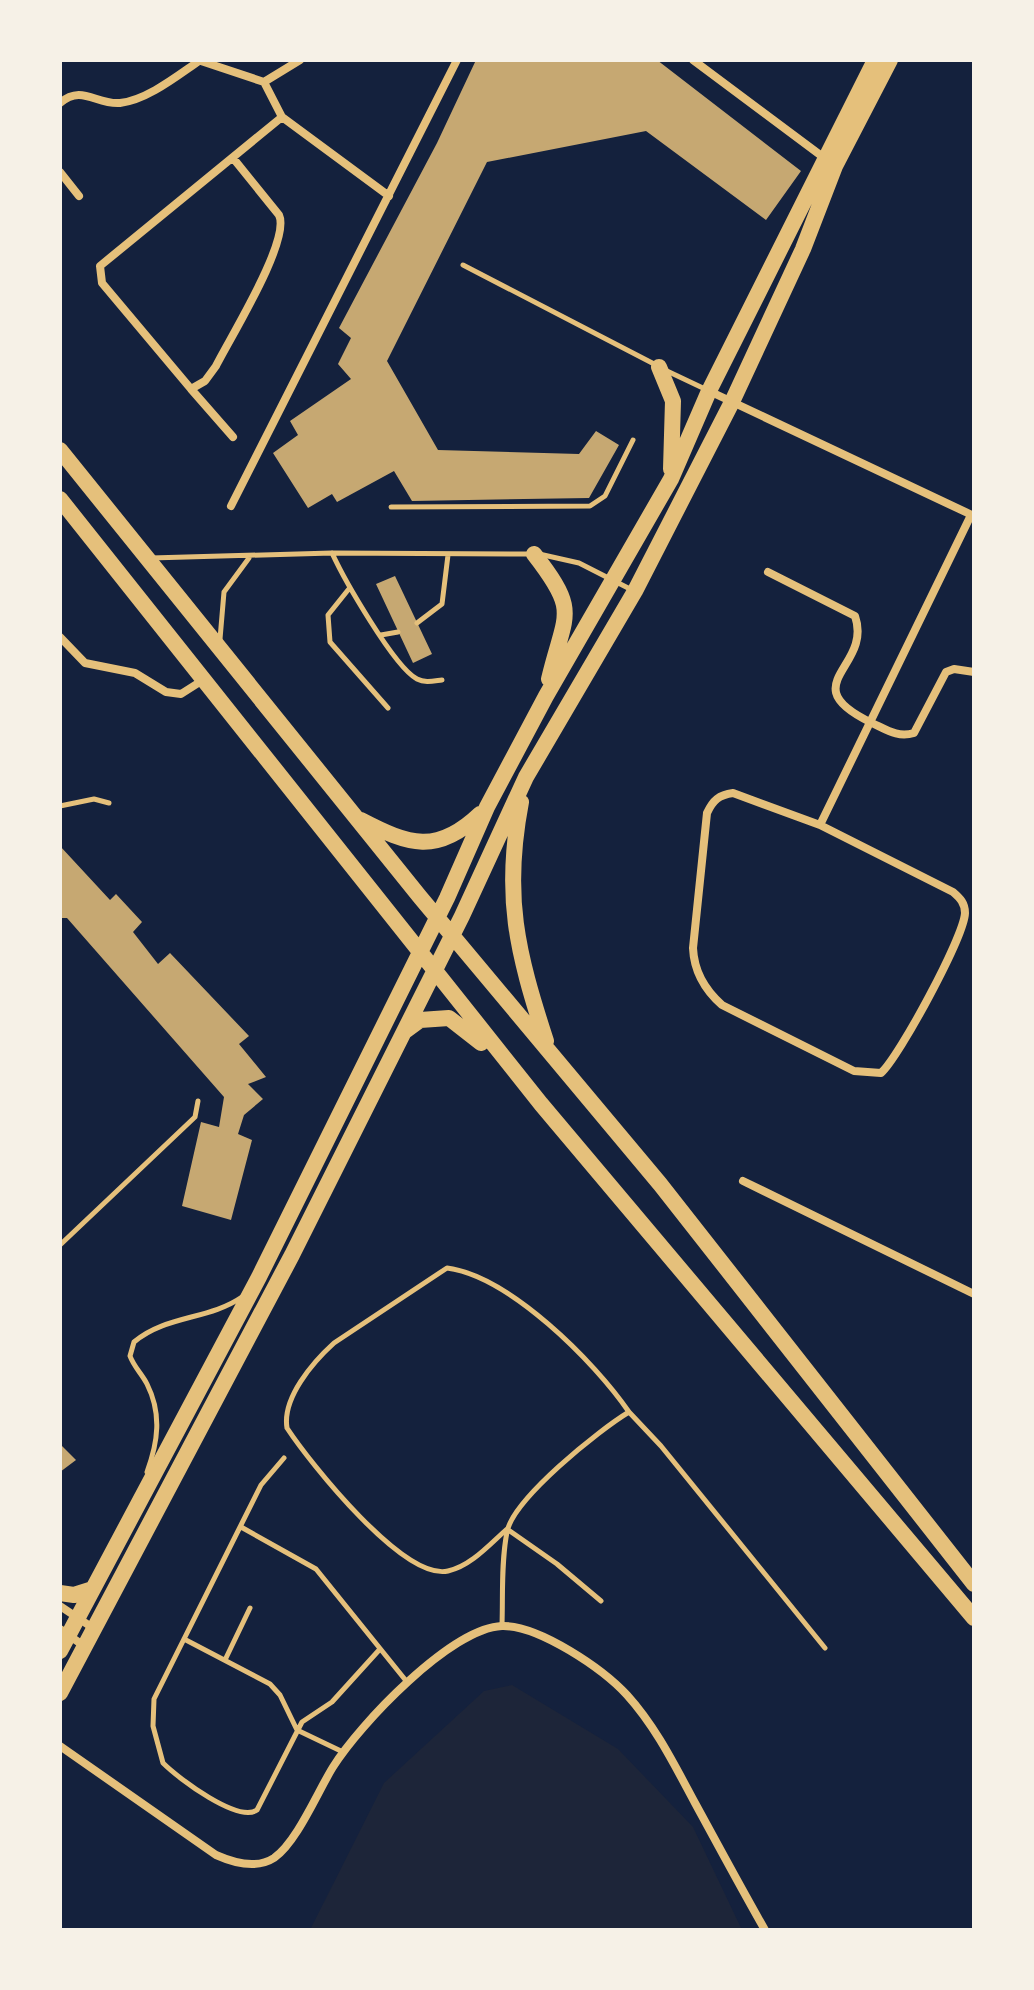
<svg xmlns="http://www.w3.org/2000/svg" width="1034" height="1990" font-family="Figtree,sans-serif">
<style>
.green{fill:#1d2539}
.building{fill:#c6a872}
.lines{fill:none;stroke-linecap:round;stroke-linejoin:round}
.service{stroke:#e5c07b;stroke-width:5}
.minor{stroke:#e5c07b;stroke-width:8}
.secondary{stroke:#e5c07b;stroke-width:16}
</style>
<rect width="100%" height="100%" fill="#14213d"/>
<path class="green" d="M 512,1685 L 618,1749 L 693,1827 L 742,1930 L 310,1930 L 384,1783 L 484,1691 Z"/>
<path class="building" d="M 476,60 L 657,60 L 801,171 L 766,220 L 646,131 L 487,162 L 387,361 L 438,450 L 579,454 L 596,431 L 619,445 L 589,498 L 412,501 L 394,471 L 337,502 L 332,494 L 308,508 L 273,453 L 298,435 L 290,421 L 351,379 L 338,364 L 351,338 L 339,328 L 437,143 Z
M 395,576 L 432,654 L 413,663 L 376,584 Z
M 60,846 L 110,900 L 116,894 L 142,922 L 133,932 L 158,964 L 170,953 L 249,1036 L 239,1044 L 266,1077 L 248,1084 L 263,1099 L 244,1115 L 238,1134 L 252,1140 L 231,1220 L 182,1206 L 201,1122 L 219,1127 L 224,1097 L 67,918 L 60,918 Z
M 60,1444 L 76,1460 L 60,1472 Z"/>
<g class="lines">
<path class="service" d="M 463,265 L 658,366
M 667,371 L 705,389
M 391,507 L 590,506 L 605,496 L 633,440
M 332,553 C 344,579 394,667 417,679 C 425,683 433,681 442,680
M 539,554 L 579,563 L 634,591
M 151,558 L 332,553 L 529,554
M 348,590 L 328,615 L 330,642 L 388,708
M 417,623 L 442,604 L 448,555
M 381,635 L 398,632
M 220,639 L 224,592 L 249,558
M 60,806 L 94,799 L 109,803
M 60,1245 L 195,1117 L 198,1101
M 629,1412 L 661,1446 L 825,1648
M 284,1458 L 261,1485 L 154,1699 L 153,1726 L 163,1763 C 179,1779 238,1823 257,1810 L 302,1722 L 332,1702 L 380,1649
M 147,1472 C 158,1442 162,1414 147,1384 C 142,1374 134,1367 130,1356 L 134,1342 C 166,1315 209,1320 242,1297
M 241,1527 L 316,1569 L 407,1682
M 502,1625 C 503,1595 501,1562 507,1532 C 513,1499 599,1430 629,1412 C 594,1361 509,1276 447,1268 L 334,1343 C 313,1362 282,1398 287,1428 C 310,1463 404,1581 448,1571 C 471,1566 490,1544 507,1529 L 557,1564 L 601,1601
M 184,1639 L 270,1684 L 280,1695 L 297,1730 L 343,1752
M 225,1660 L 250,1608"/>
<path class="minor" d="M 198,60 L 264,82
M 693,60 L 827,160
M 264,82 L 282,117 L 389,196
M 264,82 L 300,60
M 60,103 C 82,84 96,105 120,103 C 147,100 177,76 199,61
M 233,158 L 279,215 C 291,240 230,338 216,366 L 205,381 L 191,389 L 233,437
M 60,172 L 79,196
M 191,389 L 102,283 L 100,266 L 282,117
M 709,391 L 974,516
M 231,506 L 457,60
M 768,572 L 855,616 C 873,668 791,684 872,723 C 887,730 898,738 914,733 L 946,672 L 954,669 L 974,672
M 60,637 L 85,663 L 135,673 L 166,692 L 181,694 L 203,680
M 733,793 L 820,825 L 953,892 C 960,898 965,903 965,913 C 964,937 899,1057 881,1073 L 854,1071 L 722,1005 C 705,990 694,971 693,948 L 707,813 C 713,800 719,795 733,793 Z
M 820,825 L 971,515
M 743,1181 L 974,1294
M 60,1606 L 93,1628
M 60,1629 L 84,1646
M 60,1746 L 216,1855 C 234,1863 257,1869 274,1858 C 297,1842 318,1791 333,1767 C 359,1725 451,1628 502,1626 C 539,1625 603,1669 627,1695 C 656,1727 675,1766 695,1803 C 718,1845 741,1888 765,1930"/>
<path class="secondary" d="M 659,367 L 673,401 L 671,469
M 60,450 L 420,897 L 660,1184 L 974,1584
M 60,499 L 541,1104 L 974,1618
M 534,554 C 580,613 565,612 549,679
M 521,802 C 503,896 517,952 546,1041
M 361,820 C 409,845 437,855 480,814
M 405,1031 L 420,1020 L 449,1018 L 481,1043
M 60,1593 L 74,1595 L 93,1589
M 60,1651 L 259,1277 L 447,898 L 487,807 L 546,696 L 671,479 L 709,391 L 875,60
M 60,1693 L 292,1255 L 462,916 L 526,777 L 635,591 L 732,402 L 803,249 L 835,166 L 890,60"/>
</g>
<rect width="1034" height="1990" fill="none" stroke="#f6f1e7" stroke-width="124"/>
</svg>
